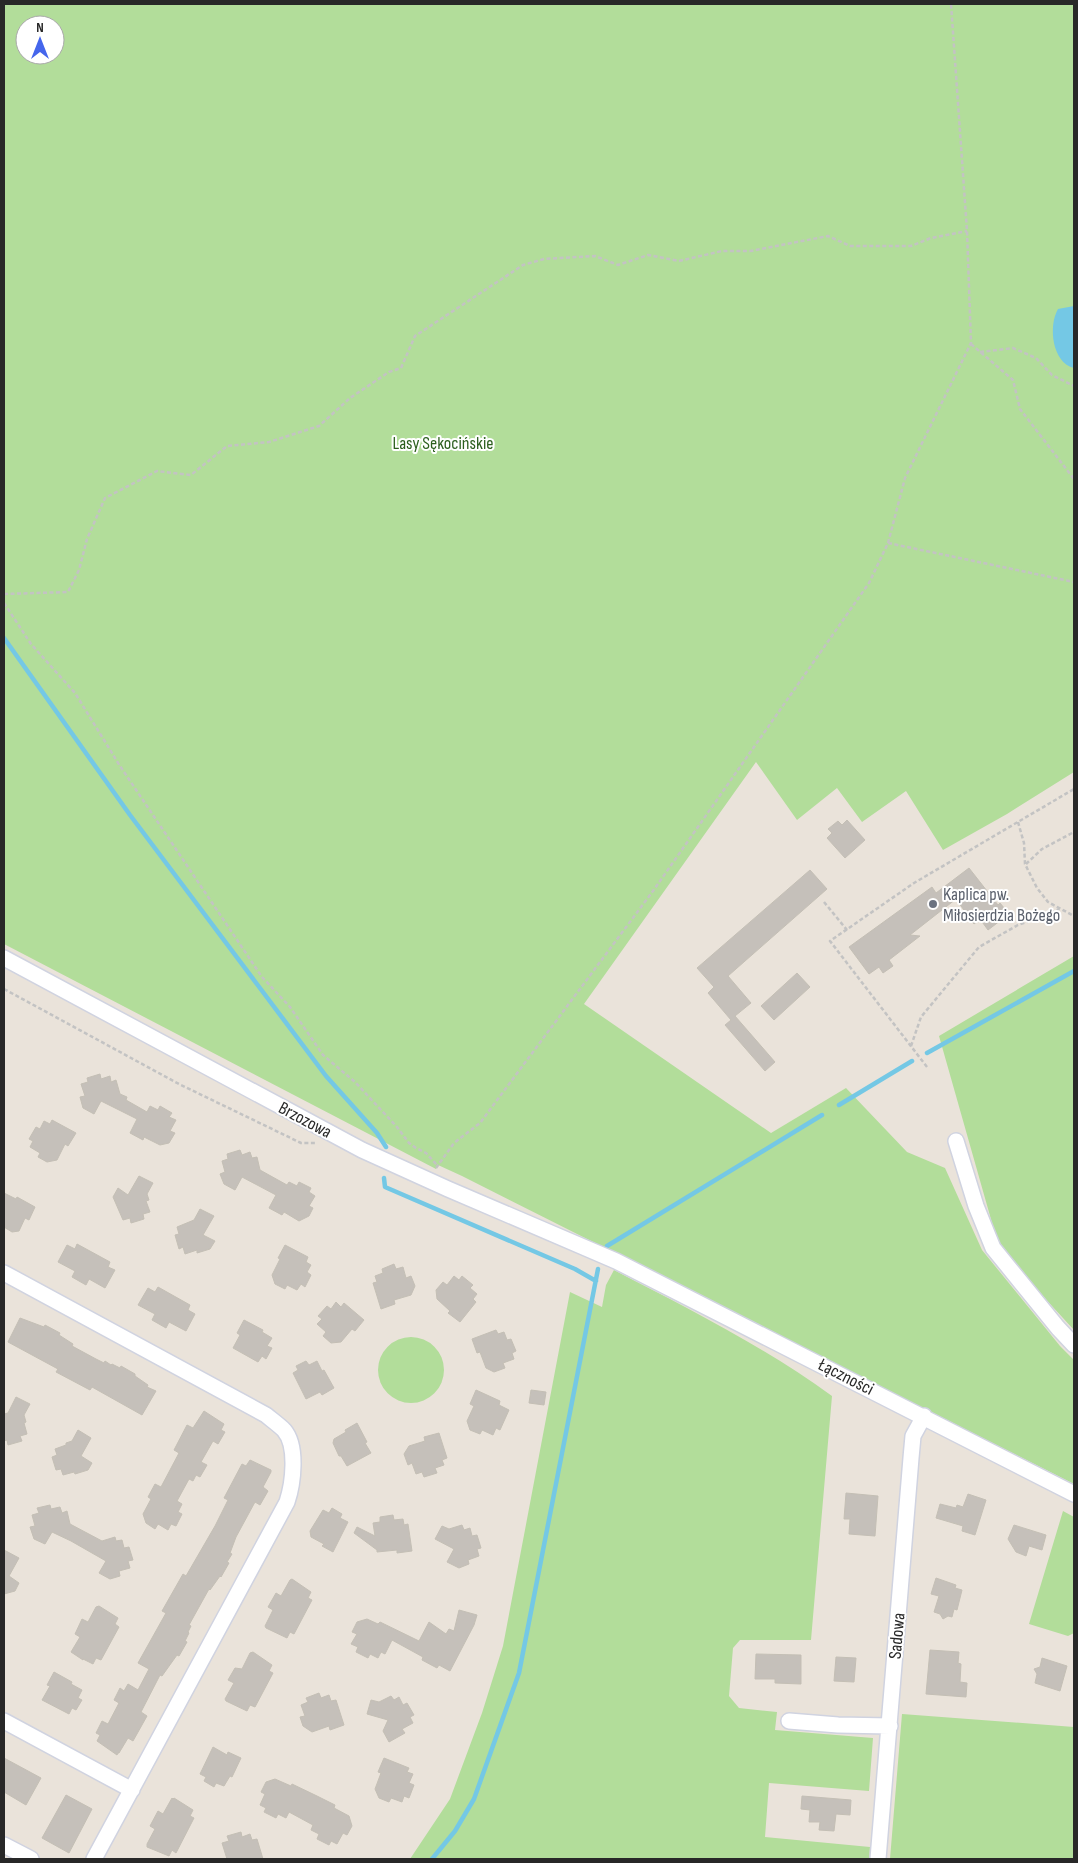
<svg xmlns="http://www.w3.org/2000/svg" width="1078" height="1863" font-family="'Sofia Sans Condensed',sans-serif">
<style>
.green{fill:#b2dd9a;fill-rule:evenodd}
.water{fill:#74c8e5}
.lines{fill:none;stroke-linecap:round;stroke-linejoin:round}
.stream{stroke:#74c8e5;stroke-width:4.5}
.building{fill:#c5c0ba;stroke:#c4bfb5}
.minor-casing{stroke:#d0d3e0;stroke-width:18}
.path{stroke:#c3c3c3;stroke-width:2.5;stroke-dasharray:4 2.5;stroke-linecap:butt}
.minor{stroke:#fff;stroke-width:15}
.worship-dot{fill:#6b7280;stroke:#fff;stroke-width:2}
.labels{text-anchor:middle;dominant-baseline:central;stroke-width:4;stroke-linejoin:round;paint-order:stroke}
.park-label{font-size:18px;fill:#2c5f1e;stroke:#fff}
.worship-label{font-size:18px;fill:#5b616d;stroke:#fff;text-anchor:start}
.street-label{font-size:18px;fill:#282828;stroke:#fff}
</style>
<rect width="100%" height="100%" fill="#eae3da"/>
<path class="green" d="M 4,4 L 1074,4 L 1074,772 L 1007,814 L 943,850 L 906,791 L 862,822 L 837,788 L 797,820 L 756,762 L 584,1004 L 771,1133 L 846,1088 L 907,1152 L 945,1168 L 982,1250 L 1060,1346 L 1074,1360 L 1074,1484 L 462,1176 L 438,1165 L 436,1169 L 4,944 ZM 25,25 L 55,25 L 55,55 L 25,55 Z
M 1074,956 L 1074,1330 L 1006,1256 L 998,1244 L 939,1036 Z
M 614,1270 C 689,1309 763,1346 832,1396 L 811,1640 L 740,1640 L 733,1648 L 729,1696 L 739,1708 L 777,1712 L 775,1730 L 873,1738 L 869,1791 L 769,1783 L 765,1837 L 870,1847 L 869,1859 L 410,1859 L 450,1799 L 482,1713 L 503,1646 L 570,1292 L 602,1307 L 606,1285 Z
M378 1370a33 33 0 1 1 66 0a33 33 0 1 1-66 0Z
M 1063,1511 L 1074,1517 L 1074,1633 L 1068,1636 L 1029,1624 Z
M 902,1714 L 1074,1727 L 1074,1859 L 890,1859 Z"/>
<path class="water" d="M 1074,306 L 1074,368 C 1052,363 1048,326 1058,309 Z"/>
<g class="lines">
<path class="stream" d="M 4,638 L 130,815 L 326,1076 L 377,1133 L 386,1147
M 927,1053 L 1074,971
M 839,1105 L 912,1061
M 384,1178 L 385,1187 L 575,1269 L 596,1281
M 607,1246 L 822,1115
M 432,1859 L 455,1831 L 474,1799 L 519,1673 L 598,1269"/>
</g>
<path class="building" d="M 847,820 L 865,840 L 845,858 L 827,838 L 832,833 L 828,829 L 838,821 L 842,825 Z
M 969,868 L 998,905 L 1000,903 L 1009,914 L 988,930 L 980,919 L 974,924 L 956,899 L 910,935 L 920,936 L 889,960 L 893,966 L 883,973 L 879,967 L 869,974 L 849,947 L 932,887 L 936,893 Z
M 810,870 L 827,889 L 728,976 L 751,1003 L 735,1016 L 775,1062 L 765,1071 L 725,1025 L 731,1020 L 708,993 L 714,987 L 697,968 Z
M 797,973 L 810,987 L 774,1020 L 761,1006 Z
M 100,1074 L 101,1079 L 110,1076 L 111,1082 L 116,1080 L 120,1094 L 127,1097 L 126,1100 L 147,1112 L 150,1106 L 158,1110 L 160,1106 L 172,1113 L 169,1117 L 176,1120 L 170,1131 L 175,1133 L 169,1143 L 160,1145 L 144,1137 L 143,1140 L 130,1133 L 137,1119 L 101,1101 L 94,1114 L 83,1108 L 80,1097 L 85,1096 L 81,1084 L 88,1082 L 87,1078 Z
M 52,1120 L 76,1133 L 68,1146 L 65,1144 L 57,1160 L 47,1162 L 38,1157 L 40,1153 L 30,1147 L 33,1141 L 29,1139 L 36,1127 L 40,1129 L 44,1121 L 50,1124 Z
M 240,1150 L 242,1155 L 250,1152 L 252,1158 L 257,1157 L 260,1170 L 287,1185 L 289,1182 L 297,1186 L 299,1182 L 311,1188 L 309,1192 L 315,1196 L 309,1206 L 313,1208 L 309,1216 L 299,1221 L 284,1212 L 282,1215 L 269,1208 L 276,1195 L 242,1177 L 235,1190 L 224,1184 L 220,1174 L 225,1172 L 222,1161 L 228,1159 L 227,1154 Z
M 139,1176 L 153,1183 L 147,1194 L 149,1200 L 146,1201 L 150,1212 L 143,1214 L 144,1219 L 131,1223 L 130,1218 L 123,1220 L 113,1197 L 118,1188 L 128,1195 Z
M 4,1193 L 16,1199 L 17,1197 L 35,1207 L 29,1220 L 25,1218 L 19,1231 L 12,1232 L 4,1227 Z
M 200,1209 L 214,1216 L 203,1235 L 215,1241 L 210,1249 L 197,1253 L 197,1250 L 185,1254 L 183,1247 L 179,1249 L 175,1235 L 179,1234 L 177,1227 L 194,1220 Z
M 77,1244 L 110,1262 L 108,1267 L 115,1270 L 105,1288 L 89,1279 L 86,1285 L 72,1277 L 75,1271 L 58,1262 L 67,1245 L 75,1249 Z
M 285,1245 L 308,1257 L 306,1262 L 311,1265 L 307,1272 L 311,1275 L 305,1287 L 301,1284 L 297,1290 L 287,1285 L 285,1289 L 275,1284 L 272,1275 L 280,1259 L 278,1258 Z
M 394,1264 L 396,1269 L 403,1267 L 406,1278 L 411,1276 L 415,1286 L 411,1295 L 394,1300 L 395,1304 L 381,1309 L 373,1283 L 377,1282 L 375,1276 L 383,1273 L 382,1269 Z
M 454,1276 L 459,1280 L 462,1276 L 473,1285 L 470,1288 L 477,1294 L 473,1299 L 476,1302 L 460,1322 L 448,1313 L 450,1311 L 437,1299 L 436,1290 L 443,1282 L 447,1285 Z
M 158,1287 L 190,1305 L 188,1310 L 195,1314 L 186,1331 L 169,1322 L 166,1328 L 152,1320 L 155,1314 L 138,1305 L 148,1288 L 155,1292 Z
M 336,1302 L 341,1307 L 344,1303 L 364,1320 L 355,1331 L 352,1329 L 341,1342 L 331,1343 L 323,1336 L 326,1332 L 317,1324 L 322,1319 L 318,1316 L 327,1306 L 331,1309 Z
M 20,1318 L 44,1327 L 45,1325 L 60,1333 L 59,1335 L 73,1344 L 72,1346 L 96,1359 L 104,1363 L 105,1361 L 111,1365 L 112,1364 L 120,1368 L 121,1366 L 135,1374 L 135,1376 L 148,1385 L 147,1387 L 156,1391 L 142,1415 L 92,1387 L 90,1390 L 56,1372 L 58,1369 L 8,1342 Z
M 244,1320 L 263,1330 L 262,1332 L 272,1338 L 267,1346 L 272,1348 L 266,1359 L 262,1356 L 258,1362 L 233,1348 L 240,1335 L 237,1333 Z
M 496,1330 L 498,1334 L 504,1332 L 507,1340 L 511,1339 L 516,1351 L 512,1353 L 514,1359 L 503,1363 L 505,1368 L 494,1372 L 486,1368 L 480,1352 L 477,1353 L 472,1339 Z
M 306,1361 L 309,1365 L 317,1361 L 322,1371 L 324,1370 L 334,1388 L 322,1395 L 320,1392 L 306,1399 L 293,1373 L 298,1370 L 296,1366 Z
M 476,1390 L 500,1401 L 499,1405 L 509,1410 L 500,1430 L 496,1428 L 493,1435 L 482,1430 L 480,1434 L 470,1430 L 467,1421 L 474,1406 L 470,1404 Z
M 531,1390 L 546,1392 L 544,1405 L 529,1403 Z
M 16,1397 L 30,1404 L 24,1415 L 26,1422 L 24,1423 L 27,1434 L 20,1436 L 22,1441 L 8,1445 L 7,1440 L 4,1441 L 4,1414 L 8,1413 Z
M 204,1411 L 224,1424 L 221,1430 L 225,1432 L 218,1444 L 213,1441 L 201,1462 L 207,1465 L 200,1477 L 196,1475 L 193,1481 L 189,1479 L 177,1501 L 182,1504 L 178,1512 L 182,1514 L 176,1526 L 171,1524 L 168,1530 L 158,1524 L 155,1529 L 146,1523 L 143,1514 L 151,1499 L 148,1497 L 155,1484 L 161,1487 L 179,1453 L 174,1450 L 187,1425 L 193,1428 Z
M 357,1423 L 367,1442 L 365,1443 L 371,1453 L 347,1466 L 341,1456 L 339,1456 L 333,1443 L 334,1439 L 346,1432 L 345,1430 Z
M 78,1430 L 91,1438 L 81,1456 L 92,1463 L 88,1470 L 75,1474 L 74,1472 L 63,1475 L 61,1469 L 56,1470 L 52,1457 L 57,1455 L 55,1449 L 66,1445 L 66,1443 L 72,1441 Z
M 439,1433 L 447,1458 L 442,1460 L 444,1465 L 435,1468 L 437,1473 L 424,1477 L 422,1472 L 416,1474 L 412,1463 L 408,1465 L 404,1454 L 409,1446 L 425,1441 L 424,1437 Z
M 250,1460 L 271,1470 L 271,1472 L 263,1487 L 268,1491 L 260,1505 L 255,1502 L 236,1537 L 230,1553 L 232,1554 L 227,1562 L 229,1563 L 221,1577 L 220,1576 L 210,1590 L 209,1589 L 189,1625 L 191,1626 L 188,1632 L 189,1633 L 185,1641 L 187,1642 L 179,1656 L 177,1655 L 162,1676 L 160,1675 L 141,1712 L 147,1716 L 133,1741 L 128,1738 L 119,1753 L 118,1753 L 117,1755 L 97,1741 L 100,1735 L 96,1733 L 102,1721 L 108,1724 L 119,1703 L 114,1700 L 120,1688 L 124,1691 L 128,1684 L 138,1690 L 149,1669 L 138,1663 L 166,1613 L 162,1611 L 183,1574 L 186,1576 L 215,1526 L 228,1500 L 224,1498 L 242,1464 L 246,1466 Z
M 846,1493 L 878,1496 L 875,1536 L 849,1534 L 850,1519 L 844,1519 Z
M 968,1494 L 986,1500 L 975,1535 L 962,1531 L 963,1526 L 936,1518 L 940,1504 L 956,1508 L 957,1505 L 963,1507 Z
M 50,1505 L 51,1509 L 60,1507 L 62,1513 L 67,1511 L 70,1524 L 102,1541 L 115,1537 L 116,1541 L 122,1540 L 124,1548 L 129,1547 L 133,1560 L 128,1561 L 130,1568 L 119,1571 L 120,1576 L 110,1579 L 99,1573 L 106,1561 L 71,1541 L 52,1532 L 45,1544 L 34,1539 L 30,1527 L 35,1526 L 32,1515 L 39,1513 L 37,1508 Z
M 332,1508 L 342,1514 L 340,1518 L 348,1522 L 333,1552 L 322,1546 L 324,1544 L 311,1537 L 310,1531 L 323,1510 L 329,1513 Z
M 393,1515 L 394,1520 L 403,1519 L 404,1525 L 408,1524 L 412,1551 L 397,1553 L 397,1550 L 377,1552 L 377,1550 L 354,1533 L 357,1527 L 375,1536 L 373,1523 L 380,1522 L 380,1517 Z
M 462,1525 L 464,1530 L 470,1528 L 472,1536 L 477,1535 L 481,1548 L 477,1549 L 479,1556 L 468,1560 L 469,1564 L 459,1568 L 447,1562 L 454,1549 L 435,1539 L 442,1526 L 449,1529 Z
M 1014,1525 L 1046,1535 L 1042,1550 L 1029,1546 L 1026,1556 L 1016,1552 L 1008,1539 Z
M 4,1550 L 19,1558 L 9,1576 L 19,1583 L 15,1591 L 4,1594 Z
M 936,1578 L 956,1585 L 955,1588 L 962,1590 L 957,1610 L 954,1609 L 952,1617 L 948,1616 L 943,1619 L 940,1614 L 934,1612 L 939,1596 L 931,1594 Z
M 292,1579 L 311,1592 L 308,1598 L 312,1600 L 294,1634 L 290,1632 L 287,1638 L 266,1628 L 265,1626 L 273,1610 L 268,1607 L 276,1593 L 281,1596 L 290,1580 Z
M 99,1606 L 118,1618 L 115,1624 L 119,1627 L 101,1660 L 96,1658 L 93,1664 L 83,1659 L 83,1660 L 71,1652 L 80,1637 L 75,1634 L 82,1619 L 88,1622 L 96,1607 Z
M 459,1610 L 477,1615 L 474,1625 L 450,1671 L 439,1665 L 437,1668 L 422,1660 L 423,1657 L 392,1640 L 385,1654 L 381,1652 L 378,1658 L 370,1654 L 368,1658 L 356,1652 L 358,1647 L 351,1644 L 357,1634 L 352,1632 L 357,1622 L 367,1619 L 378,1624 L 380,1622 L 419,1641 L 429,1622 L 446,1634 L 449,1629 L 454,1631 Z
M 930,1650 L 959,1652 L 958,1663 L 961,1664 L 960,1682 L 967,1683 L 966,1697 L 926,1694 Z
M 253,1652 L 272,1665 L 269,1671 L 273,1673 L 255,1707 L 250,1705 L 247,1711 L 226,1701 L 225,1699 L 234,1683 L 228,1680 L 235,1668 L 242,1669 L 250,1653 Z
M 756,1654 L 801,1655 L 801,1684 L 775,1683 L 775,1679 L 755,1679 Z
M 836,1657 L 856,1658 L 854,1682 L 834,1681 Z
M 1042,1658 L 1067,1666 L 1060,1691 L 1035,1683 L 1037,1674 L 1034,1669 L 1040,1667 Z
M 54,1672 L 72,1682 L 71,1684 L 82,1690 L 78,1698 L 82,1700 L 76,1710 L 72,1708 L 69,1714 L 42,1700 L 50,1686 L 47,1685 Z
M 319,1693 L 321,1698 L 329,1695 L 331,1701 L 336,1700 L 344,1725 L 330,1730 L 329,1726 L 312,1732 L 303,1726 L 300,1717 L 305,1716 L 301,1705 L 308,1702 L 306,1698 Z
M 391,1696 L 394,1700 L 399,1697 L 403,1705 L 407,1703 L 414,1715 L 410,1717 L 413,1723 L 402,1729 L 405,1733 L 389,1742 L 383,1731 L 388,1720 L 367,1714 L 371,1700 L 379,1702 Z
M 213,1747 L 227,1755 L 228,1752 L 241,1758 L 232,1777 L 230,1776 L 224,1786 L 216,1783 L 214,1787 L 204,1781 L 206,1777 L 200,1774 Z
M 4,1758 L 41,1778 L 26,1805 L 4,1792 Z
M 384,1758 L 409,1768 L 407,1772 L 413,1774 L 409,1783 L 414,1785 L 409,1798 L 404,1796 L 402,1802 L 391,1798 L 389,1802 L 379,1798 L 375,1789 L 381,1773 L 378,1772 Z
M 275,1779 L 291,1786 L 292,1784 L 317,1796 L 335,1805 L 334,1808 L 349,1816 L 352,1826 L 347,1835 L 343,1833 L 337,1844 L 331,1841 L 329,1845 L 317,1839 L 319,1834 L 311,1830 L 313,1825 L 289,1812 L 286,1818 L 278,1814 L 276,1818 L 264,1812 L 266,1808 L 260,1805 L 265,1794 L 261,1792 L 266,1782 Z
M 66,1795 L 92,1809 L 69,1853 L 42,1838 Z
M 802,1796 L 851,1800 L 850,1815 L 836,1814 L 834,1831 L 819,1830 L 820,1822 L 809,1822 L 810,1810 L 801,1809 Z
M 172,1798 L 173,1799 L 174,1798 L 193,1810 L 190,1816 L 194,1818 L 176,1853 L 172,1850 L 169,1856 L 147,1847 L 147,1844 L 155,1829 L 150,1826 L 158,1811 L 163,1814 Z
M 241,1832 L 242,1837 L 250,1834 L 252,1840 L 257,1839 L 263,1859 L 227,1859 L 222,1843 L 229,1841 L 227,1836 Z"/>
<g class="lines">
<g class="minor-casing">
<path id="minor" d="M 4,958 L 362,1150 L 448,1189 L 616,1261 L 1074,1494
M 956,1141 L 976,1206 L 993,1248 L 1058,1328 L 1074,1345
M 4,1273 L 266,1415 C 272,1420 279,1425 284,1430 C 298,1446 293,1484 287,1502 L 94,1859
M 4,1721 L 132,1790
M 789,1721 L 838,1725 L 890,1726
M 4,1845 L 31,1859
M 878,1859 L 911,1458 L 913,1436 L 924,1416"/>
</g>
<path class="path" d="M 971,344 L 1013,380 L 1020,409 L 1074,479
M 980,352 L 1013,348 L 1036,358 L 1052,375 L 1074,386
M 888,543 L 1074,582
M 4,594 L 68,592 L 79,570 L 87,539 L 105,498 L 157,471 L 191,475 L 227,446 L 269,442 L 319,426 L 350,398 L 389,372 L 401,368 L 415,336 L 523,265 L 544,259 L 595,256 L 618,265 L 648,255 L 679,261 L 722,251 L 751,251 L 828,236 L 850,246 L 911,246 L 931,238 L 967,231
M 4,603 L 31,644 L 75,693 L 120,766 L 262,977 L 290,1007 L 323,1055 L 355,1082 L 397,1127 L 409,1143 L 416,1148 L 426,1153 L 437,1165
M 1018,822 L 1024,843 L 1025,864 L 1037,888 L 1048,902 L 1074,916
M 1026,864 L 1042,849 L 1074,832
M 824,902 L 847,930
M 4,989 L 179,1084 L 301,1143 L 317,1143
M 911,1046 L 921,1017 L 979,947 L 1018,925 L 1047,915 L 1059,909
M 927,1067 L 830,941 L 914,883 L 1074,789
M 436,1168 L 454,1143 L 480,1123 L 653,891 L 869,583 L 888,543 L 905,478 L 971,343 L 967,231 L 951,4"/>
<use href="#minor" class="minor"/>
</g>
<circle class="worship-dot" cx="933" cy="904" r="5"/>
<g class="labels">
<g class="park-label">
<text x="443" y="443">Lasy Sękocińskie</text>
</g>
<g class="worship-label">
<text x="943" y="894">Kaplica pw.<tspan x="943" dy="21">Miłosierdzia Bożego</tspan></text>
</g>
<g class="street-label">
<text transform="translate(305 1120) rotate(28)">Brzozowa</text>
<text transform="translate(846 1377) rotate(27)">Łączności</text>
<text transform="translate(897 1636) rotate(-85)">Sadowa</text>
</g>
</g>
<rect width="1078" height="1863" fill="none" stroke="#282828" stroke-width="10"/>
<g transform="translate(40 40)"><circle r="24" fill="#ffffff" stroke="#a9a9a9"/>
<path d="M0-4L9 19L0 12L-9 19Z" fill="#4566ec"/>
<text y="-8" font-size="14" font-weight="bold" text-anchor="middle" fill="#282828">N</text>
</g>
</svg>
